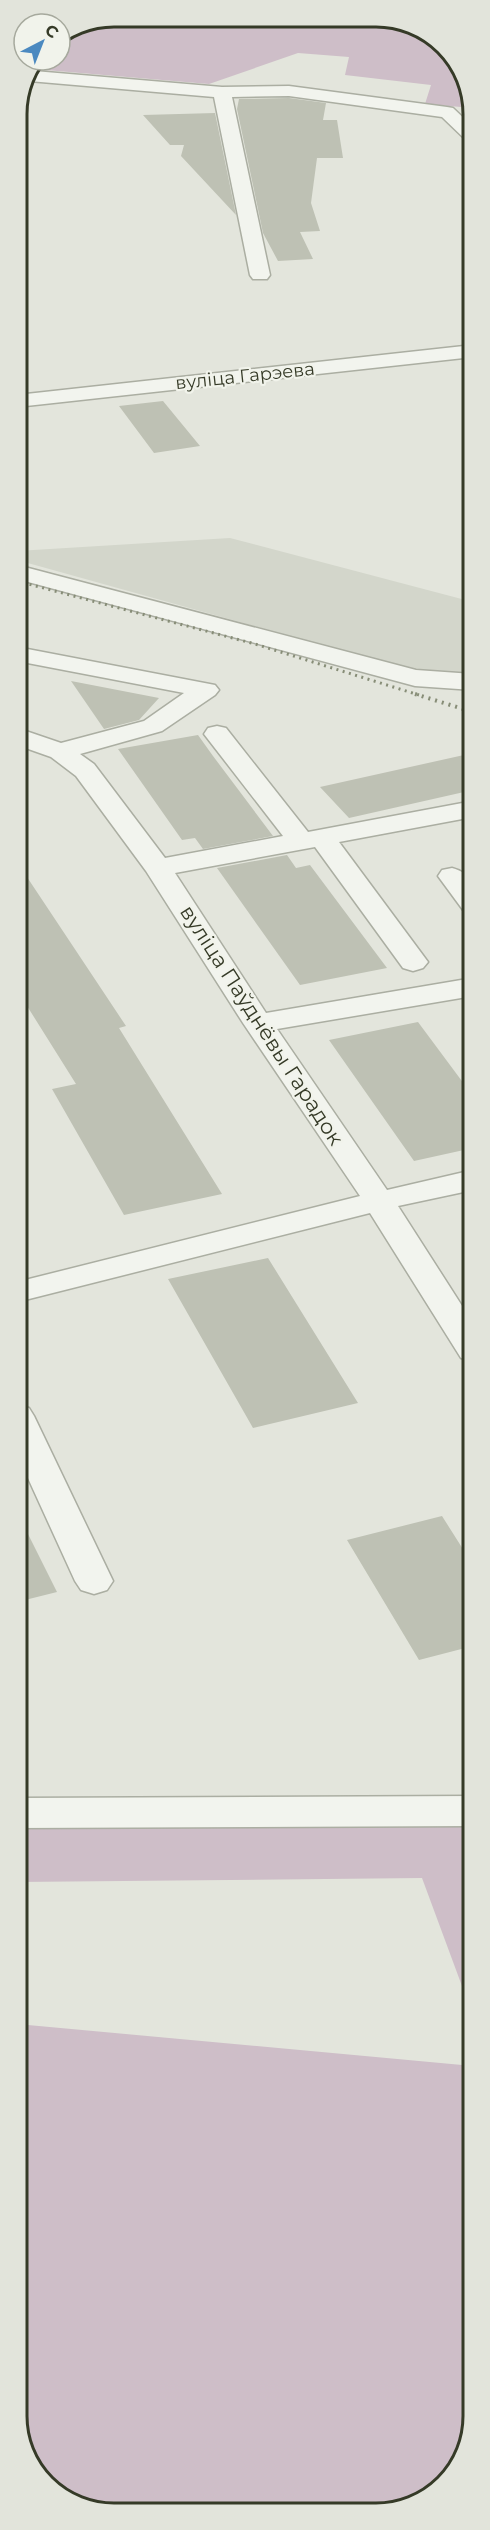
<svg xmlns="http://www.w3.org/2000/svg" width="490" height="2530" font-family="Montserrat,sans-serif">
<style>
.built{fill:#d3d6cb}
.green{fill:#cebec8}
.building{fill:#bec1b4}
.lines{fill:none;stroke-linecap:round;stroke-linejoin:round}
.minor-casing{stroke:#abaea2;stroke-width:3}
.minor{fill:#f2f4ee;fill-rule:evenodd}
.rail-far1{stroke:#878d77;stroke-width:3;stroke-dasharray:2 4.5;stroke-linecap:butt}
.rail{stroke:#878d77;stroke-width:4;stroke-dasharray:2 5;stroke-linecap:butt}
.labels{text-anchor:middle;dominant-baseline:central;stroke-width:4.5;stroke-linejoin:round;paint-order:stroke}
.far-street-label{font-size:18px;fill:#353a27;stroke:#f1f3eb}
.street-label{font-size:21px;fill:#353a27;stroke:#f1f3eb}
.rim{fill:none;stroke:#353a27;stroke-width:3}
</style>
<rect width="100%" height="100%" fill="#e3e5dc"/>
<path class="built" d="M 230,538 L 473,602 L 473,687 L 17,560 L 17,551 Z"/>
<path class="green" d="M 114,17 L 242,18 L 420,31 L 449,50 L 473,102 L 473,108 L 425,104 L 431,85 L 345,75 L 349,57 L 298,53 L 209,84 L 34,69 L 39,60 L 60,60 L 60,39 Z
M 473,1826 L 473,2005 L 469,2005 L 422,1878 L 17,1882 L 17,1827 Z
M 17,2024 L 473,2066 L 473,2422 L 449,2480 L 388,2513 L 95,2512 L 41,2480 L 17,2428 Z"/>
<path class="building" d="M 289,98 L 326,103 L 323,120 L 337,120 L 343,158 L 317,158 L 311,203 L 320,231 L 300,232 L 313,259 L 278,261 L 263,233 L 237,109 L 239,99 Z
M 215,113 L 236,215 L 181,156 L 184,145 L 170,145 L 143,115 Z
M 163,401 L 200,446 L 154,453 L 119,406 Z
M 71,681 L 159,698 L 139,720 L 104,729 Z
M 198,735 L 213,756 L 273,836 L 203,849 L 195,838 L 182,840 L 118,749 Z
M 473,753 L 473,790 L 349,818 L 320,787 Z
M 287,855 L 296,868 L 310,865 L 387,968 L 300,985 L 217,868 Z
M 17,862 L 126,1026 L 119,1028 L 222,1194 L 124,1215 L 52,1089 L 76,1084 L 17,990 Z
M 418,1022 L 473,1096 L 473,1148 L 414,1161 L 329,1040 Z
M 268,1258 L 358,1403 L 253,1428 L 168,1279 Z
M 17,1512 L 57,1592 L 17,1602 Z
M 442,1516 L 473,1565 L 473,1646 L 419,1660 L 347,1540 Z"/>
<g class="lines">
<g class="minor-casing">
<path id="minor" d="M 372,20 L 401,20 L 410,25 L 380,25 Z
M 34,71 L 222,87 L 289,86 L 447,107 L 453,108 L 473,127 L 473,142 L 467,141 L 442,117 L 289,96 L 232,97 L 270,275 L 267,279 L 253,279 L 250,275 L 214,97 L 29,81 Z
M 473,345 L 473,357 L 17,407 L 17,395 Z
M 17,565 L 416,670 L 473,674 L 473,690 L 415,686 L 17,579 Z
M 17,647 L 215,685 L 219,690 L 215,695 L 162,731 L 80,754 L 94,764 L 165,858 L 283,836 L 204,734 L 208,728 L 217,726 L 226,728 L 308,832 L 473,801 L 473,817 L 339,842 L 428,962 L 423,968 L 413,971 L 403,968 L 315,847 L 175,873 L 266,1013 L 473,978 L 473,996 L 277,1029 L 387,1190 L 473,1170 L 473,1190 L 398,1206 L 473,1323 L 473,1361 L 461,1358 L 370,1213 L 17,1302 L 17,1282 L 360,1196 L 243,1023 L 146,871 L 76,776 L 51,757 L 17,745 L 17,728 L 61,743 L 144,721 L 184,693 L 17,661 Z
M 452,868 C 476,874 473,892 473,912 L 463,910 L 438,876 L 442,870 Z
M 17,1405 L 29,1408 L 34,1416 L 113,1581 L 107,1590 L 94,1594 L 81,1590 L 75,1581 L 17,1454 Z
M 473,1796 L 473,1826 L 17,1828 L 17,1798 Z"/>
</g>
<use href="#minor" class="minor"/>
<path class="rail-far1" d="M 17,581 L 255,644 L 419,695"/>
<path class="rail" d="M 415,694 L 473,712"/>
</g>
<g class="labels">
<g class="far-street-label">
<text transform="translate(245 376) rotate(-6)">вуліца Гарэева</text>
</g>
<g class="street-label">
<text transform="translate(262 1025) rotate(57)">вуліца Паўднёвы Гарадок</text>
</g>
</g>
<path d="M0 0H490V2530H0ZM114 27H376A87 87 0 0 1 463 114V2416A87 87 0 0 1 376 2503H114A87 87 0 0 1 27 2416V114A87 87 0 0 1 114 27Z" fill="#e2e4db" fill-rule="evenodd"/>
<path class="rim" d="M114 27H376A87 87 0 0 1 463 114V2416A87 87 0 0 1 376 2503H114A87 87 0 0 1 27 2416V114A87 87 0 0 1 114 27Z"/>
<g transform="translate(42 42) rotate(42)"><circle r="28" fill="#f1f3eb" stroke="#a6a99d" stroke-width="1.5"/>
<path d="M0-4.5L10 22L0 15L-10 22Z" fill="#4b89c0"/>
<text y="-9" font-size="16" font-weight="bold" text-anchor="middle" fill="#353a27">С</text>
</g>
</svg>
